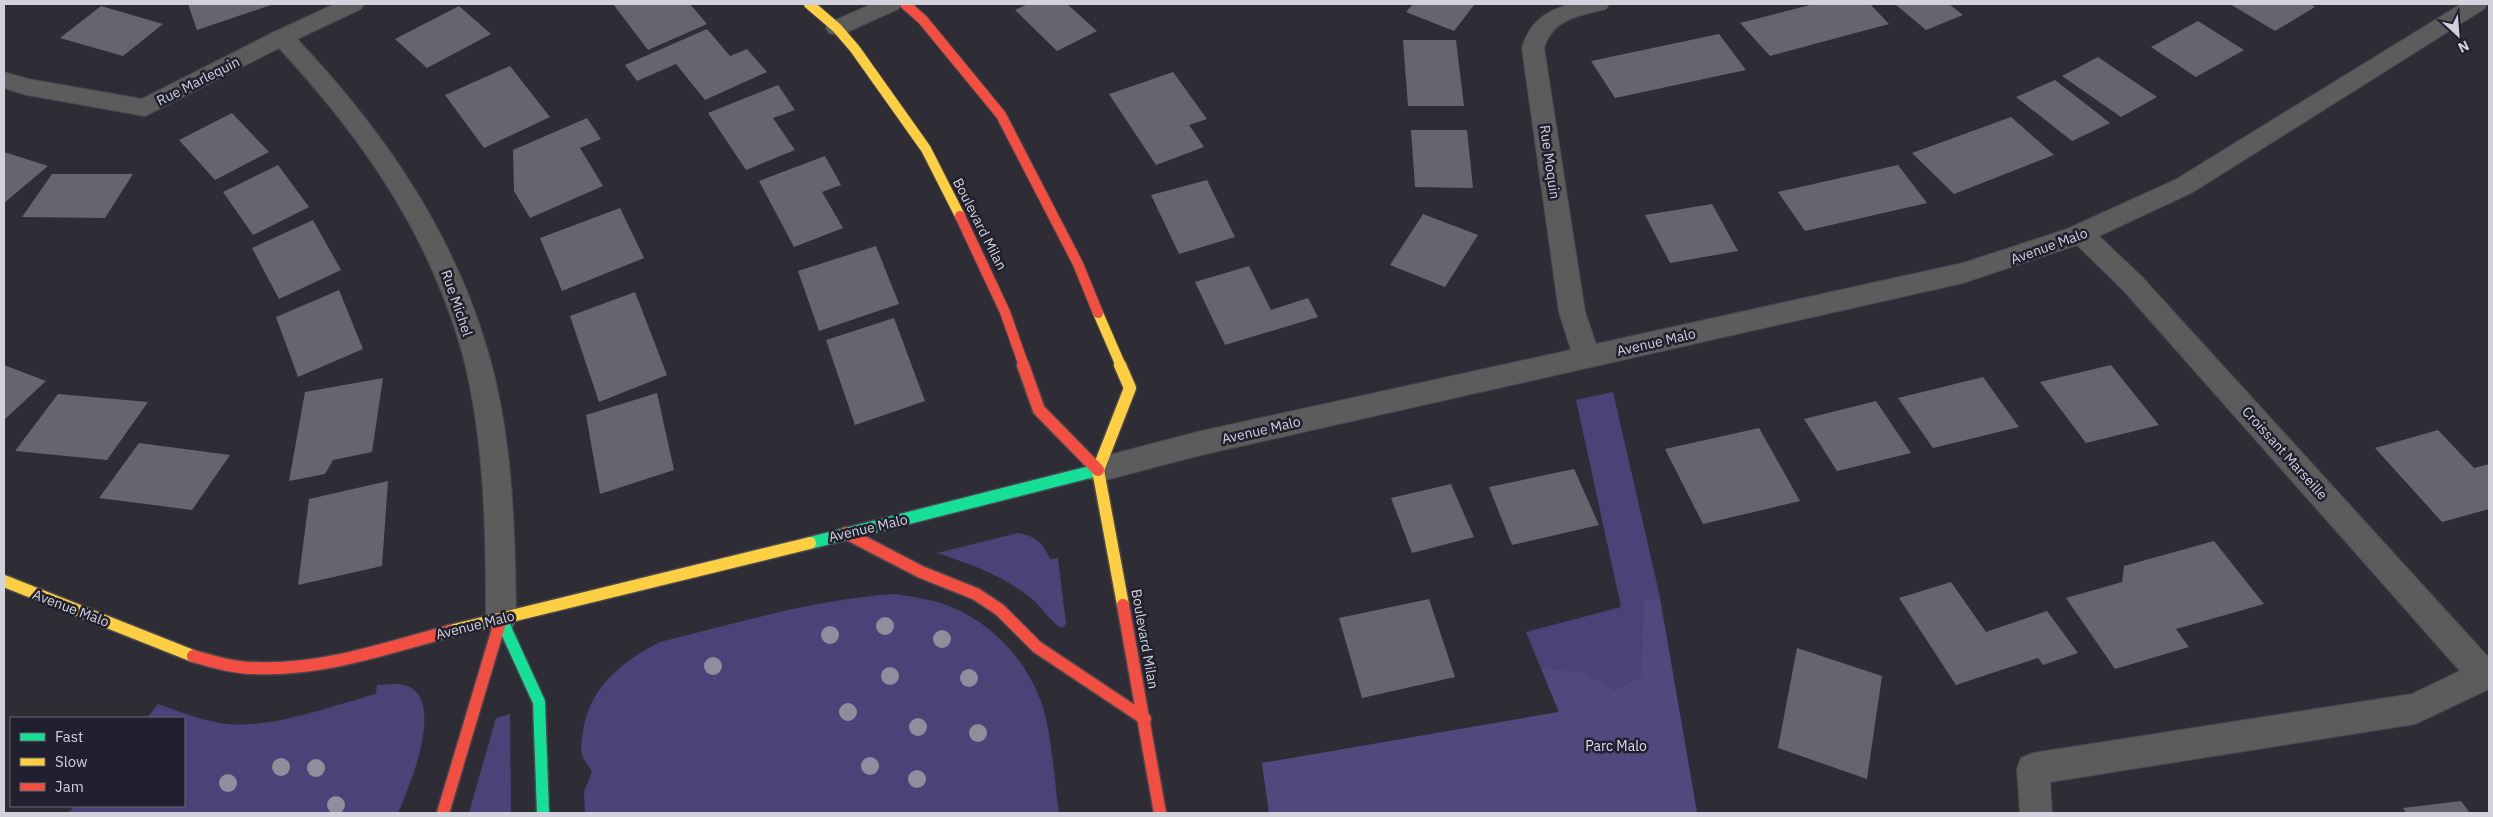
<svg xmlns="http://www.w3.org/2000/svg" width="2493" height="817" font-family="'IBM Plex Sans',sans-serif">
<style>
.green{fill:#494377}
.forest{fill:#4f497e}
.building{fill:#66656d}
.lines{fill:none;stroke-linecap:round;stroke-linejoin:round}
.street-casing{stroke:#494850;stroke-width:2}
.fast-casing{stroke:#494850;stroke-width:15}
.slow-far1-casing{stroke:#494850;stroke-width:12}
.slow-casing{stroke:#494850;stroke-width:15}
.jam-far1-casing{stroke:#494850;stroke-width:12}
.jam-casing{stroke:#494850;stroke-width:15}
.street{fill:#5b5c5b;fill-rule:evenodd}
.fast{stroke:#16e098;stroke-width:12}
.slow-far1{stroke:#ffcf43;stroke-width:10}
.slow{stroke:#ffcf43;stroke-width:12}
.jam-far1{stroke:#f24e42;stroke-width:10}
.jam{stroke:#f24e42;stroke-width:12}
.tree{fill:#8e8e9c}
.labels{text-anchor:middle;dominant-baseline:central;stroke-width:5;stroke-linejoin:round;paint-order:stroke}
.street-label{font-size:14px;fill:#d2d2dd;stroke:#21202f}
.park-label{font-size:14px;fill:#ddddef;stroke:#21202f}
</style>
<rect width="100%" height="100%" fill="#2e2d36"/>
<path class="green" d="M 1613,392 L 1660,597 L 1697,813 L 1269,813 L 1262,763 L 1559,712 L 1526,632 L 1621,607 L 1576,400 Z
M 1018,533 C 1036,536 1043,543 1050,559 L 1058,558 L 1066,624 L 1062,628 C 1051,623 1042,607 1032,599 C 1004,576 971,564 937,553 Z
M 895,594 C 914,597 936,600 954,608 C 995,626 1027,662 1042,704 C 1052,735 1054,780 1059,813 L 585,813 L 584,792 L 592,771 C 589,766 583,760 582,754 C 580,748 582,737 583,731 C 590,687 622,661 660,642 C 737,623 815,599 895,594 Z
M 395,684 C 399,684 406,685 410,687 C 444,706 409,787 398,813 L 68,813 L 75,806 L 184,806 L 184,718 L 147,718 L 158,704 C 178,711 198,719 220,723 C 267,731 331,706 376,694 L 377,685 Z
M 510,714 L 511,813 L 469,813 L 496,718 Z"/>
<path class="forest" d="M 1659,597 L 1697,813 L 1269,813 L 1262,763 L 1559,712 L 1541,668 L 1586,673 L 1614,691 L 1641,678 L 1644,602 Z"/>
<path class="building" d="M 188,4 L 274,4 L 197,30 Z
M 613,4 L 690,4 L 707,24 L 648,50 Z
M 1028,4 L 1067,4 L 1097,31 L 1057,51 L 1015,10 Z
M 1413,4 L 1475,4 L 1454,31 L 1406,12 Z
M 1814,4 L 1870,4 L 1889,24 L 1770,56 L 1740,23 Z
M 1895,4 L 1949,4 L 1963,15 L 1926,30 Z
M 2230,4 L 2310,4 L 2315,7 L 2275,31 Z
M 101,6 L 163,24 L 123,56 L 60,38 Z
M 459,6 L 491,34 L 427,68 L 395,39 Z
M 2198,21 L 2244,50 L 2196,77 L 2151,47 Z
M 707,29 L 730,56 L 747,49 L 767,72 L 705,100 L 676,64 L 637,81 L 625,65 Z
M 1719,34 L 1746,70 L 1615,98 L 1591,61 Z
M 1403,40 L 1456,40 L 1464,106 L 1408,106 Z
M 2098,57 L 2157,97 L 2121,117 L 2062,76 Z
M 510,66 L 550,117 L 484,148 L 445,95 Z
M 1173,72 L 1207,119 L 1189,125 L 1204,147 L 1156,165 L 1109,94 Z
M 2055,80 L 2110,123 L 2072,141 L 2016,97 Z
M 778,85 L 795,110 L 773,118 L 795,150 L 746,170 L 708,113 Z
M 232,113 L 269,152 L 215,180 L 179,140 Z
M 2011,117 L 2054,155 L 1954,194 L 1912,153 Z
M 587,118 L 601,139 L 580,148 L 603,186 L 530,218 L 514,191 L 513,150 Z
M 1411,130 L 1467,130 L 1473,188 L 1415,187 Z
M 4,152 L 48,166 L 4,203 Z
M 825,156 L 841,185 L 822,192 L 843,228 L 794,247 L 759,181 Z
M 278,165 L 309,207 L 253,235 L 223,192 Z
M 1898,165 L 1927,203 L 1805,231 L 1778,192 Z
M 52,174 L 133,174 L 105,218 L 22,217 Z
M 1207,180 L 1235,237 L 1179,254 L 1151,195 Z
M 1712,204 L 1738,251 L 1670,263 L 1645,215 Z
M 620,208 L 644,258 L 562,291 L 540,238 Z
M 1423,214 L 1478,235 L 1445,287 L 1390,265 Z
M 313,220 L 341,270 L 279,299 L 252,248 Z
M 876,246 L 899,304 L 819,331 L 798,271 Z
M 1249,266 L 1271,310 L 1308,298 L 1318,317 L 1225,345 L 1195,282 Z
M 339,290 L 363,349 L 298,377 L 276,317 Z
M 635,292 L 667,375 L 599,402 L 570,316 Z
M 894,318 L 925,401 L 855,425 L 826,340 Z
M 4,365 L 46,381 L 4,420 Z
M 2111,365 L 2159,425 L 2086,443 L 2040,382 Z
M 1983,377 L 2019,427 L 1933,448 L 1898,398 Z
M 383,378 L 372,452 L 333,460 L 325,474 L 289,481 L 305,392 Z
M 657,393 L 674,470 L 600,494 L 586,415 Z
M 58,394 L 148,402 L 107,460 L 15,451 Z
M 1876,401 L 1911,453 L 1837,471 L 1804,419 Z
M 1759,428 L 1800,501 L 1703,524 L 1665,449 Z
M 2438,430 L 2474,468 L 2489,464 L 2489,509 L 2442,522 L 2375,448 Z
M 139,443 L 230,455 L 192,510 L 99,498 Z
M 1574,469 L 1599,525 L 1512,545 L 1489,487 Z
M 388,481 L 382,566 L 298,585 L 309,499 Z
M 1451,484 L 1474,537 L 1412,553 L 1391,498 Z
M 2214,541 L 2264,604 L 2176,629 L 2189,647 L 2115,669 L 2066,598 L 2122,582 L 2124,566 Z
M 1951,582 L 1986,632 L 2047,611 L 2078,653 L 2043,665 L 2038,658 L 1956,685 L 1899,598 Z
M 1429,599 L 1455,677 L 1362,698 L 1339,618 Z
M 1797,648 L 1882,676 L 1867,779 L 1778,748 Z
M 2461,801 L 2470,813 L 2406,813 L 2403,808 Z"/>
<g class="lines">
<g class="street-casing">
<path id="street" d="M 335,4 L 364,4 L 361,9 L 297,39 C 383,130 453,231 488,352 C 513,438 515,531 516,619 L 512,629 L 501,633 L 490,629 L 486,619 C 486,531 485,438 462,352 C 428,232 363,139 279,48 L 145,116 L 27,95 L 4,88 L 4,72 L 28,79 L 142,99 L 274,32 Z
M 872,4 L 901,4 L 898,9 L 845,33 L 837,35 L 829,33 L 826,28 L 829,23 Z
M 1571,4 L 1609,4 L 1606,9 C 1579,16 1553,18 1544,48 L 1585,312 L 1596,344 L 1963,263 L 2067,229 L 2175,180 L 2461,4 L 2487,4 L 2484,9 L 2193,192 L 2099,236 L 2142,277 L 2489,658 L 2489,689 L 2415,724 L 2050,782 L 2052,813 L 2020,813 L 2017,769 L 2021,758 L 2033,753 L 2412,694 L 2460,671 L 2124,291 L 2077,245 L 1963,283 L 1197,456 L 1098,482 L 1088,478 L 1084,470 L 1088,462 L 1098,458 L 1197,432 L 1571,350 L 1559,312 L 1522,48 C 1530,22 1545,11 1571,4 Z"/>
</g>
<g class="fast-casing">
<path id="fast" d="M 810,543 L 1098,470
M 501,619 L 539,702 L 543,813"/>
</g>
<g class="slow-far1-casing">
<path id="slow-far1" d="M 809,4 L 837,28 L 855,49 L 926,149 L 960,216
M 1098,313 L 1121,366"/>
</g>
<g class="slow-casing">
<path id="slow" d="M 1120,365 L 1130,388 L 1098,470 L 1123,605
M 4,581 L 193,656
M 450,631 L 810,543"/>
</g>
<g class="jam-far1-casing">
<path id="jam-far1" d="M 905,4 L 923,20 L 1001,115 L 1078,264 L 1098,313
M 960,216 L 1005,312 L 1024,366"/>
</g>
<g class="jam-casing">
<path id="jam" d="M 1023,365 L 1039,410 L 1098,470
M 846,533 L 921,572 L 976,594 L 1000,610 L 1037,647 L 1145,719
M 1123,605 L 1160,813
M 193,656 C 214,662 234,668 256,668 C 322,671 387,648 450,631
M 443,813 L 501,619"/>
</g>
<use href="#street" class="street"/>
<use href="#fast" class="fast"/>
<use href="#slow-far1" class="slow-far1"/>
<use href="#slow" class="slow"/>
<use href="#jam-far1" class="jam-far1"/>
<use href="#jam" class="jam"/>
</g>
<g class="tree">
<circle cx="885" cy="626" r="9"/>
<circle cx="830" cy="635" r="9"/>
<circle cx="942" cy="639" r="9"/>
<circle cx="713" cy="666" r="9"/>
<circle cx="890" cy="676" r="9"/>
<circle cx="969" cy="678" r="9"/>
<circle cx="848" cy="712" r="9"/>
<circle cx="918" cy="727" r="9"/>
<circle cx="978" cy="733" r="9"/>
<circle cx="870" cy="766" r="9"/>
<circle cx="281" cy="767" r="9"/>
<circle cx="316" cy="768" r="9"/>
<circle cx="917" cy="779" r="9"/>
<circle cx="228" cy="783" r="9"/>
<circle cx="336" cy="805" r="9"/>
</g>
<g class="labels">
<g class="street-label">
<text transform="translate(198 81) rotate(-27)">Rue Marlequin</text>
<text transform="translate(1550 162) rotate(82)">Rue Moquin</text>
<text transform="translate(980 224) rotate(63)">Boulevard Milan</text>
<text transform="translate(2049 246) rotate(-20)">Avenue Malo</text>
<text transform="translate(457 303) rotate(71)">Rue Michel</text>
<text transform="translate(1656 342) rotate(-13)">Avenue Malo</text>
<text transform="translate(1261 430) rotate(-13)">Avenue Malo</text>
<text transform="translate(2285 453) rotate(48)">Croissant Marseille</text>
<text transform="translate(868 528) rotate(-13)">Avenue Malo</text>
<text transform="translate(71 608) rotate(21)">Avenue Malo</text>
<text transform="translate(475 625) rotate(-14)">Avenue Malo</text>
<text transform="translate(1145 639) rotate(80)">Boulevard Milan</text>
</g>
<g class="park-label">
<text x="1616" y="746">Parc Malo</text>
</g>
</g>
<rect width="2493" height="817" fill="none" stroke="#d2d2dd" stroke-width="10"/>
<rect x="10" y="717" width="175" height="90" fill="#21202f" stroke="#686775"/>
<rect x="20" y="733" width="25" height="8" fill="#16e098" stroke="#686775"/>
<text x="55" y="742" font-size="15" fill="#d2d2dd">Fast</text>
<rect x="20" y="758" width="25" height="8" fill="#ffcf43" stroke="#686775"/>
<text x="55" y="767" font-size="15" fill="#d2d2dd">Slow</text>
<rect x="20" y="783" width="25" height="8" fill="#f24e42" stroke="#686775"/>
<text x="55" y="792" font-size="15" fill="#d2d2dd">Jam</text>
<g transform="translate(2458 35) rotate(154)" stroke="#21202f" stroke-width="4" paint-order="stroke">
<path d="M0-4L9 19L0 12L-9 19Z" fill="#d2d2dd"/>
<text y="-8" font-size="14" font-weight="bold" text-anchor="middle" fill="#d2d2dd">N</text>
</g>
</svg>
